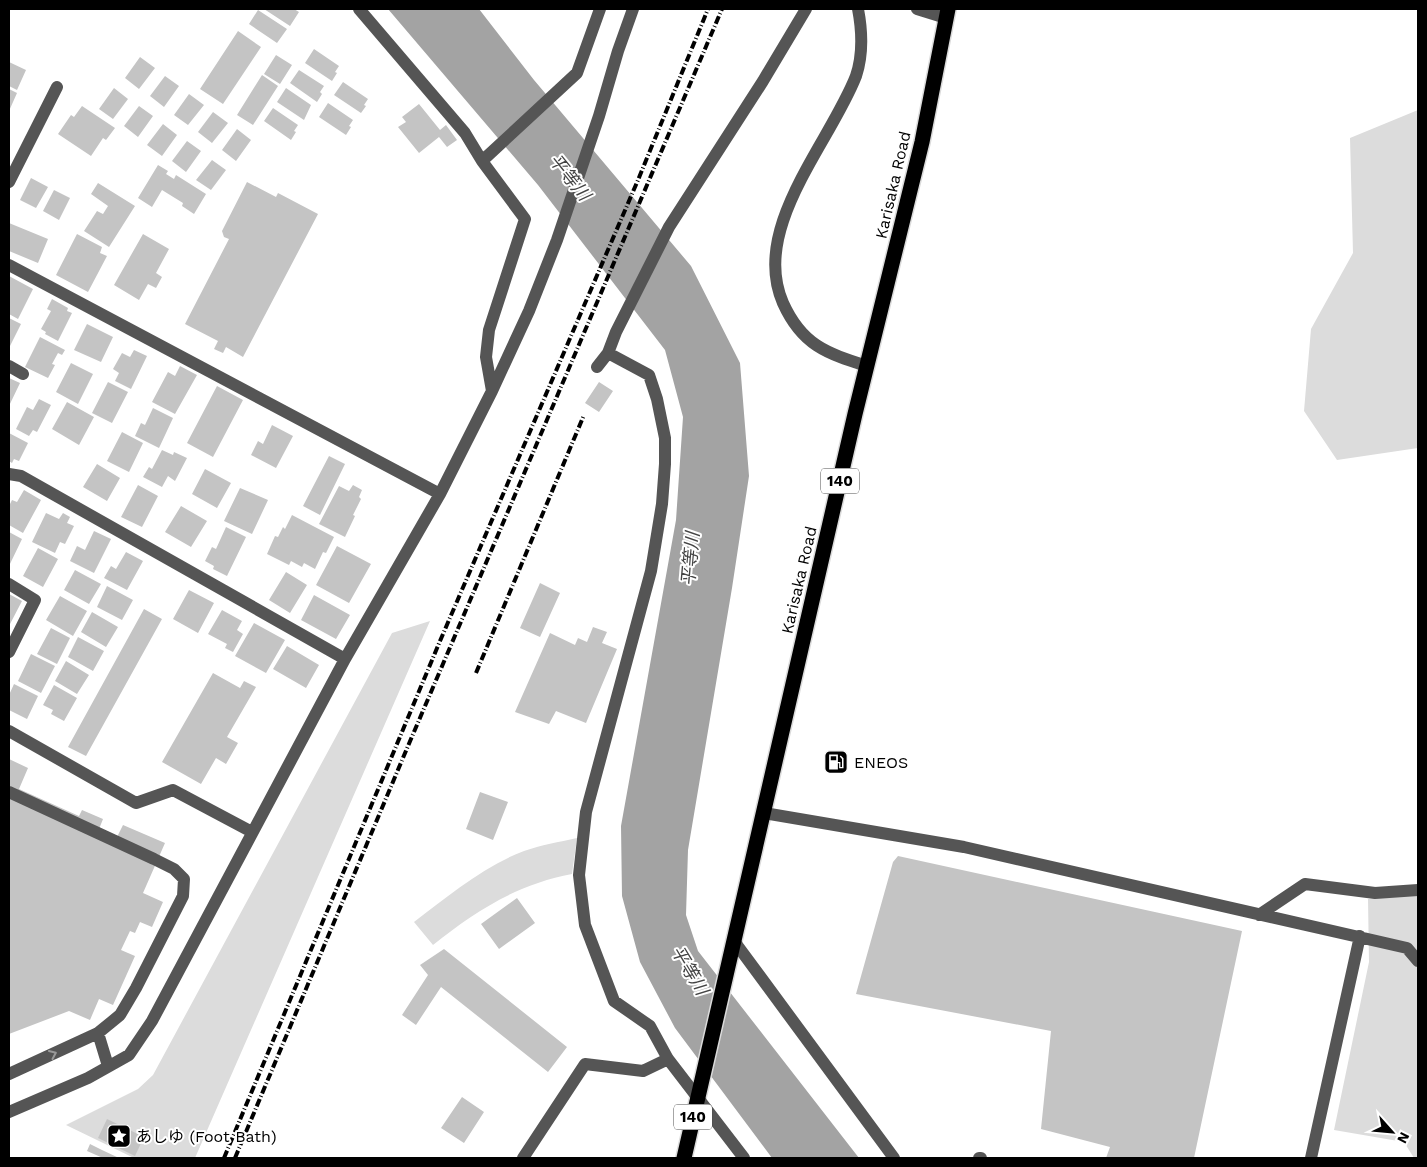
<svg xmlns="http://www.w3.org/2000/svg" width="1427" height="1167" font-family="'Work Sans','Noto Sans JP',sans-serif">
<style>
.green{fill:#dcdcdc}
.water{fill:#a3a3a3}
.building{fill:#c4c4c4}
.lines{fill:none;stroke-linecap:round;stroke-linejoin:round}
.highway-casing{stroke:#dbdbdb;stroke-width:18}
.minor{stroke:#555;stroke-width:12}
.highway{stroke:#000;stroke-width:15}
.rail{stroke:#000;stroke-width:4;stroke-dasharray:8 2.5 1 2.5;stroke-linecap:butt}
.oneway{stroke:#999}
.labels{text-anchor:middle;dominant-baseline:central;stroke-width:4;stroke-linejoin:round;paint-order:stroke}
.shield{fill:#fff;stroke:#4c4c4c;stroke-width:1}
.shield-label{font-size:15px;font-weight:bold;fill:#000}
.street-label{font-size:16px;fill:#000;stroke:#fff}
.poi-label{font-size:16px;fill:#000;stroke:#fff;text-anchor:start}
.water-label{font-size:18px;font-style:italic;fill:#444;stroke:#fff}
</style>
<rect width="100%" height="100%" fill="#fff"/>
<path class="green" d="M 1418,110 L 1418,448 L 1337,460 L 1304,411 L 1311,329 L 1353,253 L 1350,138 Z
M 430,621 L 195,1158 L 134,1158 L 66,1125 L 138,1089 L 153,1075 L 392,633 Z
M 577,838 L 572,874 C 518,884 475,911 433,945 L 414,922 C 448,896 484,866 524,851 C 541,845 559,842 577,838 Z
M 1418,895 L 1418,1158 L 1414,1158 L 1404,1142 L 1334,1130 L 1369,962 L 1368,899 Z"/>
<path class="water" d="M 388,9 L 479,9 L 534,80 L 691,266 L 740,363 L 749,476 L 732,588 L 688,850 L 686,915 L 698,951 L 859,1158 L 772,1158 L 675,1028 L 640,962 L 622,896 L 621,826 L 676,520 L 683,417 L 665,350 L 538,185 Z"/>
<path class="building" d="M 264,9 L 294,9 L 299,12 L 290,26 Z
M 258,10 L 287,29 L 277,43 L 249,24 Z
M 238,31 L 261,47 L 223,104 L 200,89 Z
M 314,49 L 339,66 L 335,72 L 337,73 L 332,81 L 305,63 Z
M 276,55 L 292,65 L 280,84 L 264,74 Z
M 140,57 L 155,68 L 139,89 L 125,78 Z
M 9,62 L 26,70 L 17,90 L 9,86 Z
M 299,70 L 324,86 L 320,92 L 322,94 L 317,102 L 290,83 Z
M 262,75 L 278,86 L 253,125 L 237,115 Z
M 165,76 L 179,86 L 164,107 L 150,96 Z
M 343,82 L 368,99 L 364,105 L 366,106 L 361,113 L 334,95 Z
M 114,88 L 128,99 L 113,119 L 99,109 Z
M 286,88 L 311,105 L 304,120 L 277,102 Z
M 9,89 L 17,93 L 9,111 Z
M 189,94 L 204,105 L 188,125 L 174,115 Z
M 328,103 L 353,120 L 349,126 L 351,127 L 346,135 L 319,117 Z
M 419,104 L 440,130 L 446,125 L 457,140 L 447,147 L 439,137 L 419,153 L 398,127 L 406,122 L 402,117 Z
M 82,106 L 115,128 L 106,140 L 103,138 L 91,156 L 58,134 L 71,115 L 74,117 Z
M 139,106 L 153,116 L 138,137 L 124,126 Z
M 273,108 L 298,125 L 294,131 L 296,132 L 291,140 L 264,121 Z
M 213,112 L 228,123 L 212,143 L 198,132 Z
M 163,124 L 177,135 L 162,156 L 147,145 Z
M 237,129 L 251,140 L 236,161 L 222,150 Z
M 187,141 L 201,151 L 186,172 L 172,161 Z
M 212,160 L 226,170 L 211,190 L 196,180 Z
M 158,165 L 168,171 L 166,174 L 174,179 L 176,175 L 206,194 L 194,214 L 182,206 L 183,203 L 162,190 L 152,207 L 138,198 Z
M 31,178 L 48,187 L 36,208 L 20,200 Z
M 247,182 L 276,197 L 278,193 L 318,214 L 243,357 L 226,347 L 223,353 L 214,349 L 218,341 L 185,324 L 229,239 L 224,237 L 222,231 Z
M 98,183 L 135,206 L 109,247 L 84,231 L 97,211 L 103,214 L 108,206 L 91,194 Z
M 54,190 L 70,198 L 59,220 L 43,211 Z
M 9,223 L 48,239 L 38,263 L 9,251 Z
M 77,234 L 102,247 L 100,253 L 107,256 L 88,292 L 56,275 Z
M 143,234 L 169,249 L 156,273 L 162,277 L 156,288 L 148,284 L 139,300 L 114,285 Z
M 9,276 L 33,289 L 18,319 L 9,314 Z
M 52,299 L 68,308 L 67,311 L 72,313 L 58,341 L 45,334 L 46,332 L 41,329 L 51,311 L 47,309 Z
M 9,318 L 21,324 L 9,348 Z
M 87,324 L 113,337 L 101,362 L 74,350 Z
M 40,337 L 65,350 L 62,355 L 58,353 L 52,364 L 55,365 L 48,378 L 25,367 Z
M 134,350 L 147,356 L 131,389 L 115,381 L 119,373 L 113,369 L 122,353 L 130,357 Z
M 71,363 L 93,374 L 78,404 L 56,392 Z
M 180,366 L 197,375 L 175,414 L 152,402 L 168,372 L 175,376 Z
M 9,378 L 20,383 L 9,406 Z
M 108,382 L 128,392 L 112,423 L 92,413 Z
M 599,382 L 613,391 L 599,412 L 585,403 Z
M 217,386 L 243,400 L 213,457 L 187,443 Z
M 39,399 L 51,405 L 37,432 L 33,430 L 29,436 L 16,429 L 27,407 L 33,410 Z
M 67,402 L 94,417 L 79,445 L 52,429 Z
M 153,408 L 173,418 L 159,448 L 135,436 L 141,423 L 145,425 Z
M 272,425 L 293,436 L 276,468 L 251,455 L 258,441 L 263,444 Z
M 122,432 L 143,443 L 129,472 L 107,461 Z
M 9,433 L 28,443 L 19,461 L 14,459 L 12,463 L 9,461 Z
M 162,450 L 173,455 L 174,452 L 187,458 L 175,481 L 168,476 L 162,487 L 143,477 L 149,467 L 152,469 Z
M 329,456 L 345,464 L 320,515 L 303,506 Z
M 97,464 L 120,478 L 107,501 L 83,487 Z
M 205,469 L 231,483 L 217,508 L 192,494 Z
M 138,485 L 158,496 L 142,527 L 121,517 Z
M 353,485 L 362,490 L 359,497 L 361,499 L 353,515 L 355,516 L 345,537 L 319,524 L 339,486 L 349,491 Z
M 240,488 L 268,500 L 252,534 L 224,521 Z
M 24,490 L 41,500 L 23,533 L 9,525 L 9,506 L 12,500 L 17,502 Z
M 181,506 L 207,521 L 191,547 L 165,532 Z
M 46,513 L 59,519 L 63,513 L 70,517 L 67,523 L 74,526 L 65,544 L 60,542 L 55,553 L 32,542 Z
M 292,515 L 334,537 L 326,553 L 323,552 L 315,569 L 304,563 L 302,567 L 291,561 L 289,565 L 267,554 L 275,536 L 278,537 L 283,527 L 285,529 Z
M 226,527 L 246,537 L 227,576 L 213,569 L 214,566 L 205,561 L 212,547 L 216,549 Z
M 94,531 L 111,539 L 94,573 L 70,561 L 77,546 L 85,550 Z
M 9,532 L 22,539 L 9,566 Z
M 337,546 L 371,564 L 349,603 L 316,585 Z
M 38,548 L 58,559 L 43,587 L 23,576 Z
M 126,552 L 143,561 L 127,590 L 104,578 L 111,566 L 116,569 Z
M 75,570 L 101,584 L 89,604 L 64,590 Z
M 286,572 L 307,585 L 290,613 L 269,600 Z
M 540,583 L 560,593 L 540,637 L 520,628 Z
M 107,586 L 133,600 L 122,620 L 97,607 Z
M 189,590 L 214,603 L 198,633 L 173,619 Z
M 9,594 L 22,601 L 9,626 Z
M 314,595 L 350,615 L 336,639 L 301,620 Z
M 60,596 L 87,611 L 73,636 L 46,620 Z
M 144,609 L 162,619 L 86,756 L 68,747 Z
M 222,610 L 242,621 L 237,630 L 243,634 L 233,652 L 225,648 L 227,644 L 208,634 Z
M 92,612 L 118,627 L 106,647 L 81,632 Z
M 254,623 L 285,640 L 266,673 L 235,656 Z
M 593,627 L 607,632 L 602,643 L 617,649 L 586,723 L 556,711 L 549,724 L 515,712 L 550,633 L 575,645 L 578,638 L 587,642 Z
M 51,628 L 70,638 L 57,664 L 37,654 Z
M 78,637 L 104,651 L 93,671 L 68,657 Z
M 287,646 L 319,665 L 306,688 L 273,669 Z
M 31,654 L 55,666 L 41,693 L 18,681 Z
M 66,661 L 89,675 L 77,694 L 55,681 Z
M 213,673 L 240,688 L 244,681 L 256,687 L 227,737 L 238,743 L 226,764 L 216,758 L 201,784 L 162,762 Z
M 14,684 L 38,696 L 27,719 L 9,710 L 9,695 Z
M 54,685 L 77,698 L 64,721 L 51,714 L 53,710 L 43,705 Z
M 9,759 L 28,768 L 19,789 L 79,816 L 82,810 L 103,819 L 99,829 L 117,837 L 123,825 L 165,843 L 143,893 L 163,902 L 152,927 L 140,922 L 135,933 L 130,931 L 121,950 L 135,956 L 113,1005 L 99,999 L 90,1020 L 69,1011 L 9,1034 Z
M 480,792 L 508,802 L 493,840 L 466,829 Z
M 898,856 L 1242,931 L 1194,1158 L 1106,1158 L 1110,1147 L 1041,1129 L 1051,1031 L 856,994 L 893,862 Z
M 517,898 L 535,923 L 499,949 L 481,924 Z
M 444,949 L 567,1047 L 548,1072 L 441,987 L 416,1025 L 402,1015 L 428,975 L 420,965 Z
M 462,1097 L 484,1112 L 464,1143 L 441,1128 Z
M 107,1119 L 144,1137 L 135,1156 L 98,1138 Z
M 90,1144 L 102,1150 L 119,1158 L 103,1158 L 87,1151 Z"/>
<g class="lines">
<g class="highway-casing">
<path id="highway" d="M 684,1158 L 855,414 L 922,142 L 948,9"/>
</g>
<path class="minor" d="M 359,9 L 465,133 L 482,161 L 525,219 L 489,330 L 486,357 L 492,391
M 858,9 C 862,30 863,55 856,76 C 830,143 750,228 783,303 C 802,345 826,353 867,366
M 917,9 L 946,18
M 482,161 L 577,73 L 600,9
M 9,182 L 57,87
M 9,265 L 440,494
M 608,353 L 649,375 L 657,399 L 665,438 L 665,464 L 662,504 L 651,571 L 586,812 L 579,875 L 585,925 L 614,1001 L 650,1026 L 668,1059 L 744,1158
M 9,366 L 23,374
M 597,367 L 608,353 L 616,332 L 669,227 L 763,81 L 806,9
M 9,474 L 21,476 L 345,659
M 9,584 L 35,600 L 9,652
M 9,731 L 136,803 L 173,790 L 252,832
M 9,792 L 154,859 L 174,869 L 184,879 L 183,896 L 136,988 L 120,1015 L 98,1033 L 9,1074
M 764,813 L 964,847 L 1407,948 L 1418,961
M 1259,915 L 1305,884 L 1375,893 L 1418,890
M 734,941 L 894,1158
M 98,1033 L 108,1066
M 9,1112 L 88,1078 L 129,1055 L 152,1021 L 345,659 L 440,494 L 492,391 L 529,311 L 557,240 L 599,116 L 618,51 L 633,9
M 523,1158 L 585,1064 L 643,1071 L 668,1059
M 979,1158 L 981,1158
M 1311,1158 L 1360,936"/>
<use href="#highway" class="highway"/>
<path class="rail" d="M 476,673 L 584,415
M 224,1158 L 440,641 L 638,180 L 708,9
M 235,1158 L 408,746 L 722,9"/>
</g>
<defs><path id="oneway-chevron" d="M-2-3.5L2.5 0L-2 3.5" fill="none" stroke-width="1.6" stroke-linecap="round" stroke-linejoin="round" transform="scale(1.25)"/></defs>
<use class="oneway" href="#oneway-chevron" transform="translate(53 1054) rotate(-24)"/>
<defs>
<g id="fuel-square" transform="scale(1.25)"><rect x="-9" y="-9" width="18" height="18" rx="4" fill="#000" stroke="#fff"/><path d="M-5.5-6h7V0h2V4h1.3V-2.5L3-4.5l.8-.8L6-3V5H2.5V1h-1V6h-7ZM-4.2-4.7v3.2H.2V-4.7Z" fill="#fff"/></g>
<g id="sight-square" transform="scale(1.25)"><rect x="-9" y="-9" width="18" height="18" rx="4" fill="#000" stroke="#fff"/><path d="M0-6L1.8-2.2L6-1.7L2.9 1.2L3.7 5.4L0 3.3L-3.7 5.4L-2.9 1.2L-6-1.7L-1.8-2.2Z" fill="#fff"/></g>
</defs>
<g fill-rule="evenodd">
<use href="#fuel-square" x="836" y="762"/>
<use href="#sight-square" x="119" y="1136"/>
</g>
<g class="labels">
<g class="shield">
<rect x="821" y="468.5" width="38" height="25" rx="4"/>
<rect x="674" y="1104.5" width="38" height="25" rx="4"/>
</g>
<g class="shield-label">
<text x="840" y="481">140</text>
<text x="693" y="1117">140</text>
</g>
<g class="street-label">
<text transform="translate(893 185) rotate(-77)">Karisaka Road</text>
<text transform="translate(799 580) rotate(-77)">Karisaka Road</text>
</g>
<g class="poi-label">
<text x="854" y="762">ENEOS</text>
<text x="136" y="1136">あしゆ (Foot Bath)</text>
</g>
<g class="water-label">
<text transform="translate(570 177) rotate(51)">平等川</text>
<text transform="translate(690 559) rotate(-85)">平等川</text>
<text transform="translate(690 970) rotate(59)">平等川</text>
</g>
</g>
<rect width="1427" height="1167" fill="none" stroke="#000000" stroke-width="20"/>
<g transform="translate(1392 1132) rotate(117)" stroke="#ffffff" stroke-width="4" paint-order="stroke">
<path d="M0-4L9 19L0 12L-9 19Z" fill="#000000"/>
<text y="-8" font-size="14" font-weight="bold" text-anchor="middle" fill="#000000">N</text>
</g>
</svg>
